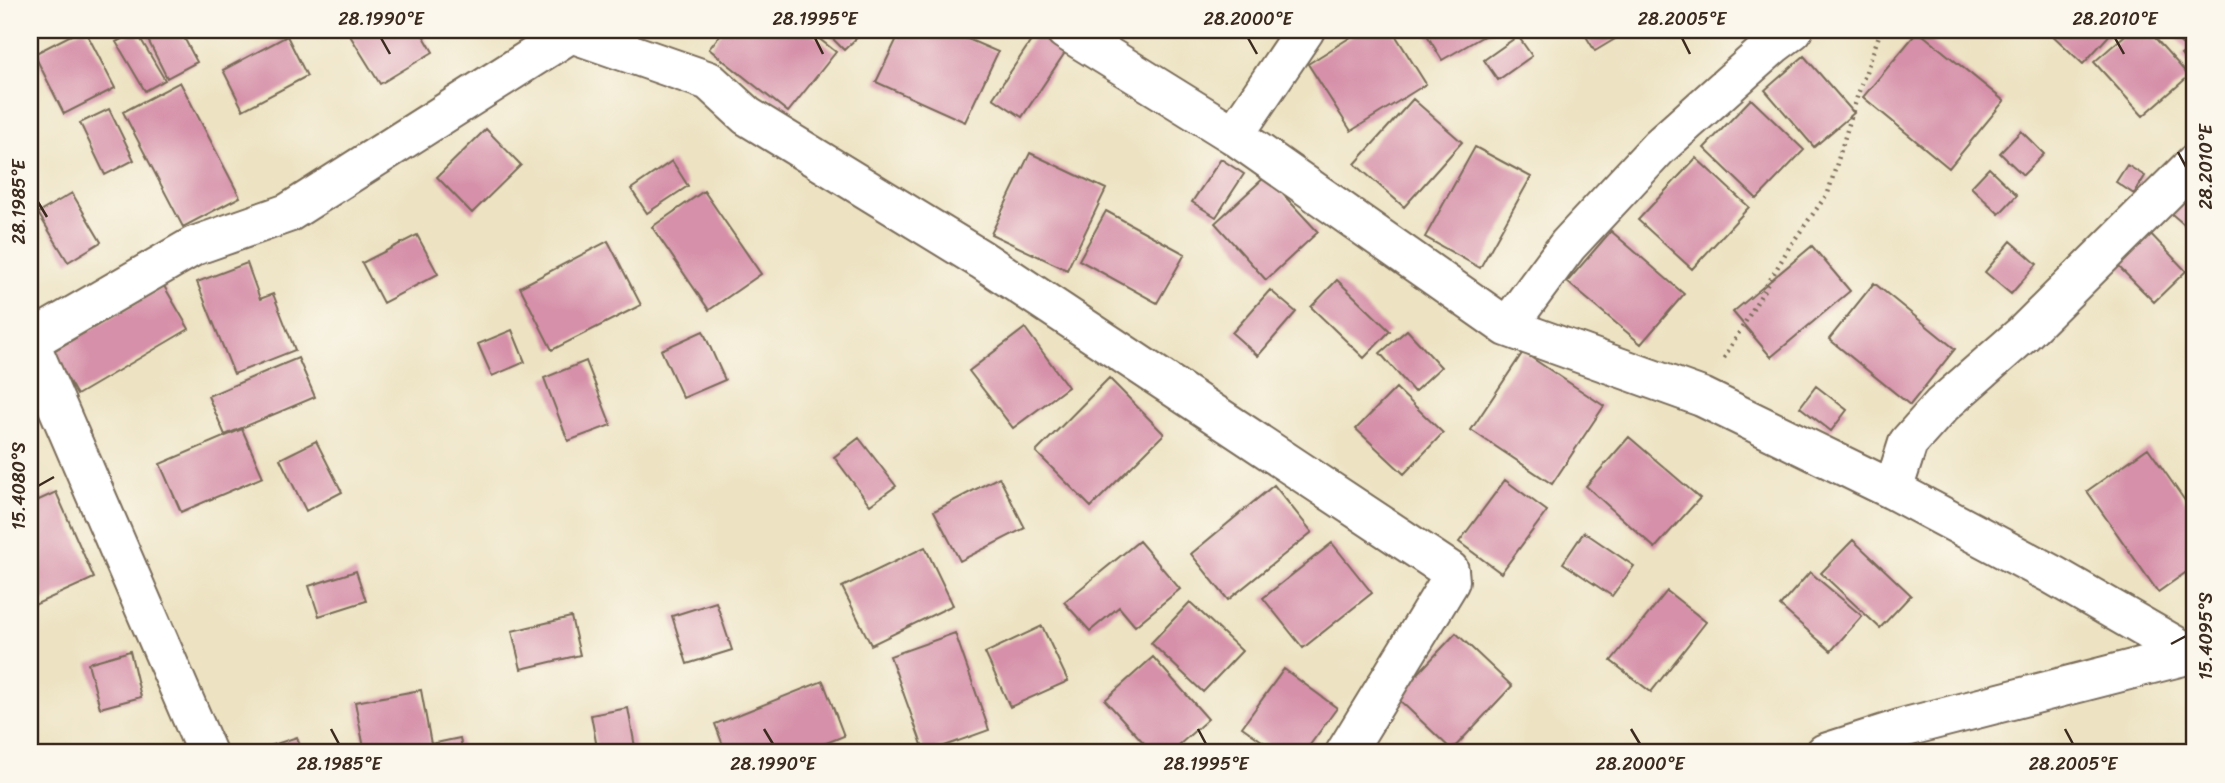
<svg xmlns="http://www.w3.org/2000/svg" width="2225" height="783" font-family="Sriracha,sans-serif">
<style>
.building{fill:#d690a9}
.lines{fill:none;stroke-linecap:round;stroke-linejoin:round}
.street-casing{stroke:#796b58;stroke-width:42}
.path{stroke:#796b58;stroke-width:4.5;stroke-dasharray:2 5;stroke-linecap:butt}
.street{stroke:#fff;stroke-width:38}
.ticks{fill:none;stroke:#3b2a1e;stroke-width:2.5}
.neatline{fill:none;stroke:#3b2a1e;stroke-width:2.5}
.ticks-label{font-size:18px;text-anchor:middle;fill:#3b2a1e}
</style>
<rect width="100%" height="100%" fill="#fbf7ec"/>
<filter id="ink" filterUnits="userSpaceOnUse"><feTurbulence type="fractalNoise" baseFrequency=".0143" numOctaves="2"/><feDisplacementMap in="SourceGraphic" scale="14" xChannelSelector="R" yChannelSelector="G"/><feConvolveMatrix kernelMatrix="1 2 1 2 8 2 1 2 1" color-interpolation-filters="sRGB"/></filter>
<filter id="wash" filterUnits="userSpaceOnUse"><feTurbulence type="fractalNoise" baseFrequency=".00686" numOctaves="4" result="noise"/><feDisplacementMap in="SourceGraphic" scale="28" xChannelSelector="R" yChannelSelector="G"/><feGaussianBlur stdDeviation="1.57" result="paint"/><feColorMatrix in="noise" values="0 0 0 0 0 0 0 0 0 0 0 0 0 0 0 0 0 1.4 0 .05"/><feComposite in="paint" operator="in"/></filter>
<g filter="url(#wash)">
<rect width="100%" height="100%" fill="#ede3c3"/>
<g id="blocks">
<path class="building" d="M 81,30 L 85,30 L 115,88 L 64,114 L 34,54 Z
M 143,30 L 180,30 L 197,62 L 167,78 Z
M 356,30 L 420,30 L 433,52 L 380,84 L 349,34 Z
M 724,30 L 808,30 L 836,52 L 788,112 L 709,49 Z
M 824,30 L 865,30 L 844,50 Z
M 901,30 L 947,30 L 998,52 L 965,122 L 876,82 Z
M 1362,30 L 1392,30 L 1426,84 L 1351,131 L 1308,64 Z
M 1424,30 L 1494,30 L 1442,60 Z
M 1582,30 L 1630,30 L 1595,51 Z
M 2047,30 L 2114,30 L 2083,64 Z
M 2131,30 L 2148,30 L 2189,76 L 2143,116 L 2094,62 Z
M 2169,30 L 2195,30 L 2195,72 L 2181,55 L 2187,50 Z
M 136,31 L 165,80 L 145,91 L 116,42 Z
M 1918,31 L 2004,101 L 1949,168 L 1863,97 Z
M 1037,32 L 1066,51 L 1022,117 L 993,98 Z
M 287,36 L 307,76 L 243,110 L 223,70 Z
M 1518,36 L 1532,56 L 1498,80 L 1484,60 Z
M 1804,56 L 1854,113 L 1814,147 L 1765,90 Z
M 180,82 L 240,197 L 183,227 L 123,112 Z
M 1413,99 L 1462,142 L 1404,207 L 1355,164 Z
M 1751,99 L 1804,150 L 1757,199 L 1704,148 Z
M 109,109 L 134,160 L 105,175 L 80,123 Z
M 486,129 L 521,165 L 472,213 L 437,177 Z
M 2021,131 L 2044,154 L 2023,175 L 2000,153 Z
M 1475,147 L 1531,177 L 1480,268 L 1425,237 Z
M 1030,153 L 1106,189 L 1067,270 L 991,234 Z
M 1696,158 L 1749,207 L 1692,269 L 1638,220 Z
M 1221,159 L 1244,174 L 1216,217 L 1192,202 Z
M 672,161 L 688,186 L 647,213 L 631,189 Z
M 2127,165 L 2145,176 L 2134,194 L 2116,182 Z
M 1989,168 L 2017,195 L 1999,214 L 1971,187 Z
M 1266,176 L 1318,232 L 1266,280 L 1215,223 Z
M 2195,176 L 2195,234 L 2166,209 Z
M 704,191 L 761,274 L 709,310 L 652,227 Z
M 72,193 L 101,242 L 68,262 L 38,213 Z
M 1106,211 L 1185,254 L 1157,303 L 1079,260 Z
M 2147,230 L 2186,271 L 2154,302 L 2114,262 Z
M 1611,231 L 1684,294 L 1641,344 L 1567,282 Z
M 417,235 L 438,274 L 383,303 L 362,263 Z
M 608,241 L 641,305 L 552,350 L 520,287 Z
M 2011,241 L 2037,264 L 2011,294 L 1985,272 Z
M 1812,246 L 1850,291 L 1771,357 L 1733,312 Z
M 247,263 L 260,299 L 273,294 L 295,350 L 234,374 L 197,282 Z
M 1337,280 L 1390,331 L 1364,358 L 1311,307 Z
M 1874,283 L 1955,349 L 1910,405 L 1829,339 Z
M 164,286 L 189,329 L 77,395 L 52,352 Z
M 1270,290 L 1296,312 L 1258,356 L 1232,333 Z
M 1025,328 L 1068,387 L 1013,428 L 969,371 Z
M 512,330 L 525,362 L 492,376 L 478,344 Z
M 1407,330 L 1441,367 L 1414,392 L 1380,353 Z
M 703,331 L 725,380 L 683,398 L 661,350 Z
M 1523,352 L 1604,406 L 1552,484 L 1471,430 Z
M 298,358 L 315,397 L 225,435 L 208,396 Z
M 586,361 L 611,425 L 568,441 L 544,378 Z
M 1109,378 L 1164,434 L 1091,507 L 1036,452 Z
M 1816,386 L 1847,410 L 1831,431 L 1800,407 Z
M 1396,388 L 1443,433 L 1404,474 L 1356,429 Z
M 242,429 L 263,477 L 181,512 L 160,464 Z
M 1629,437 L 1700,498 L 1655,548 L 1586,486 Z
M 859,438 L 896,486 L 870,505 L 834,457 Z
M 316,441 L 342,492 L 306,511 L 280,459 Z
M 2148,448 L 2195,515 L 2195,566 L 2158,592 L 2087,491 Z
M 999,477 L 1025,528 L 960,561 L 934,511 Z
M 1505,480 L 1547,511 L 1501,573 L 1459,542 Z
M 1274,485 L 1312,532 L 1228,600 L 1191,554 Z
M 56,492 L 94,578 L 30,607 L 30,504 Z
M 1584,532 L 1634,566 L 1612,596 L 1563,563 Z
M 1853,540 L 1911,595 L 1880,628 L 1821,573 Z
M 1139,541 L 1180,589 L 1135,626 L 1119,607 L 1090,631 L 1064,602 Z
M 1332,543 L 1372,593 L 1303,648 L 1263,598 Z
M 925,547 L 953,605 L 871,645 L 842,587 Z
M 356,571 L 366,601 L 319,616 L 309,586 Z
M 1810,572 L 1862,616 L 1831,651 L 1780,606 Z
M 1667,591 L 1706,622 L 1651,692 L 1611,661 Z
M 716,602 L 732,650 L 687,664 L 672,616 Z
M 1190,602 L 1242,651 L 1203,692 L 1151,643 Z
M 571,617 L 580,655 L 521,669 L 512,631 Z
M 1042,626 L 1068,681 L 1010,707 L 985,653 Z
M 955,633 L 989,730 L 925,753 L 890,656 Z
M 1456,633 L 1512,686 L 1452,750 L 1396,697 Z
M 130,651 L 141,697 L 100,708 L 88,663 Z
M 1153,657 L 1208,719 L 1170,753 L 1153,753 L 1105,700 Z
M 1284,669 L 1337,708 L 1304,753 L 1279,753 L 1242,727 Z
M 823,681 L 844,736 L 801,753 L 726,753 L 715,724 Z
M 421,690 L 431,744 L 460,738 L 463,753 L 365,753 L 355,702 Z
M 628,708 L 635,747 L 598,753 L 591,715 Z
M 297,737 L 302,753 L 249,753 Z"/>
</g>
</g>
<g filter="url(#ink)">
<use href="#blocks" fill-opacity="0" stroke="#796b58" stroke-width="2"/>
<g class="lines">
<g class="street-casing">
<path id="street" d="M 1065,30 L 1234,135 L 1507,327 L 1702,397 L 1893,490 L 2053,575 L 2195,657
M 1234,135 L 1305,30
M 1507,327 L 1568,245 L 1659,147 L 1773,45 L 1793,30
M 30,341 L 194,246 L 288,213 L 571,33 L 709,81 L 747,116 L 982,260 L 1449,570 L 1450,581 L 1345,753
M 30,343 L 207,753
M 1893,490 L 1908,443 L 1942,405 L 2023,334 L 2195,163
M 1825,753 L 1906,727 L 2195,653"/>
</g>
<path class="path" d="M 1724,358 L 1790,246 L 1828,193 L 1858,94 L 1881,30"/>
<use href="#street" class="street"/>
</g>
</g>
<path class="ticks" d="M 381,38 L 390,54M 815,38 L 823,54M 1248,38 L 1257,54M 1682,38 L 1690,54M 2115,38 L 2124,54M 2178,152 L 2186,167M 38,202 L 47,217M 38,486 L 54,477M 2171,644 L 2186,636M 331,729 L 339,744M 764,729 L 773,744M 1198,729 L 1206,744M 1631,729 L 1640,744M 2065,729 L 2073,744"/>
<rect width="2225" height="783" fill="none" stroke="#fbf7ec" stroke-width="77"/>
<rect x="38" y="38" width="2148" height="706" class="neatline"/>
<g class="ticks-label">
<text x="381" y="25">28.1990°E</text>
<text x="815" y="25">28.1995°E</text>
<text x="1248" y="25">28.2000°E</text>
<text x="1682" y="25">28.2005°E</text>
<text x="2115" y="25">28.2010°E</text>
<text transform="translate(2206 167) rotate(-90)" y="6">28.2010°E</text>
<text transform="translate(19 202) rotate(-90)" y="6">28.1985°E</text>
<text transform="translate(19 486) rotate(-90)" y="6">15.4080°S</text>
<text transform="translate(2206 636) rotate(-90)" y="6">15.4095°S</text>
<text x="339" y="770">28.1985°E</text>
<text x="773" y="770">28.1990°E</text>
<text x="1206" y="770">28.1995°E</text>
<text x="1640" y="770">28.2000°E</text>
<text x="2073" y="770">28.2005°E</text>
</g>
</svg>
